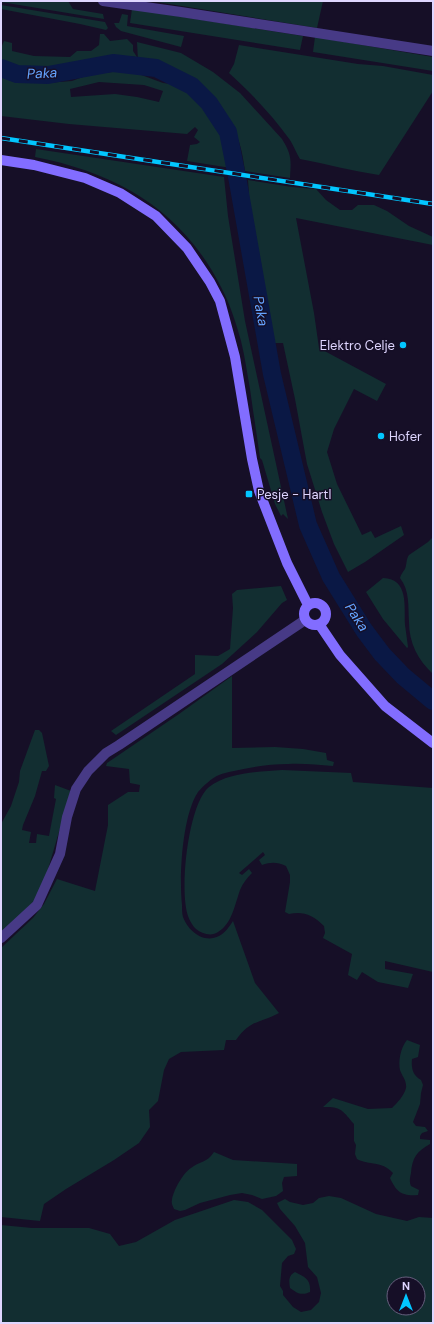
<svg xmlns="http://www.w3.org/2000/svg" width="434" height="1324" font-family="'DM Sans',sans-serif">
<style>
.green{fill:#122e31;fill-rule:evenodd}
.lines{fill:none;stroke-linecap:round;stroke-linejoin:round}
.river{stroke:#0a1845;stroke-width:18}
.tertiary{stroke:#473a86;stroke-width:10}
.secondary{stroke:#826dff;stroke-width:10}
.rail-casing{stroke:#02c6ff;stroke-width:4.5}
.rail{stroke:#160f27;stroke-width:3;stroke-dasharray:9;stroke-linecap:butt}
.poi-dot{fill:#02c6ff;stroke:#160f27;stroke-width:1.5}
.labels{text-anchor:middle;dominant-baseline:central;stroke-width:3;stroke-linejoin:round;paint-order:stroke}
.poi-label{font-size:13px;fill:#dfd6ff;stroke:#160f27;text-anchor:start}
.water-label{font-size:14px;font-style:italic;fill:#64a4ff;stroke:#160f27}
</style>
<rect width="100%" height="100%" fill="#160f27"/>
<path class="green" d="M 1,1 L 68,1 L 73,9 L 103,14 L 104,19 L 1,2 Z
M 151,1 L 323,1 L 317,28 Z
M 1,5 L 105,22 L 108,28 L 106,30 L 80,24 L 1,9 Z
M 132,9 L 303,36 L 300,50 L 130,23 Z
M 122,14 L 128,15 L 127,26 L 184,36 L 181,47 L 121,31 L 116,27 L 114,23 L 119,23 Z
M 100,34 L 104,34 L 110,41 L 127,39 L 133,45 L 133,51 L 137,57 C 120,55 102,56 85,60 C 76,62 68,67 59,69 C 39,73 19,70 1,64 L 1,48 L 4,41 L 12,43 L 12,51 L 34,56 L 70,57 L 77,51 L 91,51 L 99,45 Z
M 315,37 L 433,57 L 433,71 L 313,52 Z
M 137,42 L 181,53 L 213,72 L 240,93 L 282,139 C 292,155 291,160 290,178 L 245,171 C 243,157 241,144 235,132 C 226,111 200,82 180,71 C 167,64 152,62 138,61 Z
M 239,45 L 358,64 L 383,66 L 433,75 L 433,91 L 379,175 C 352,171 327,164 300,159 C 296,153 294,146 290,140 C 272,115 252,94 229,73 L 234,64 Z
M 128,70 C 140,74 151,79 163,83 C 168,84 173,83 178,86 C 209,101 224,136 231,168 L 187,161 L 190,145 L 197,144 L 200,142 L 194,137 L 198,130 L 195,127 L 187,134 L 69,124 L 1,116 L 1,76 L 10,79 L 47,83 L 72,81 L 88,75 ZM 99,82 L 144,85 L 163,91 L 159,102 L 137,97 L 115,94 L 71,97 L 70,89 Z
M 36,149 L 224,177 L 228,216 L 245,321 L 288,519 L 283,514 L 281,516 L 275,504 L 262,460 L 260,458 C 257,435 253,412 250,389 C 247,373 245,357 241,341 C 236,323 230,304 221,287 C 182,210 117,173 35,157 Z
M 248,180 L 292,187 L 316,189 L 326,200 L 340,210 L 352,210 L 358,205 L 374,205 L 387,211 L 409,226 L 433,237 L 433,245 L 296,218 L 314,313 L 319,348 L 386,384 L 377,401 L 354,389 L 334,429 L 327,452 L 337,484 L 362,535 L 371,531 L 375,538 L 401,526 L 404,535 L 365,562 L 348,572 L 334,544 L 322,512 L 307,464 L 295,399 L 283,343 L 272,343 L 250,211 Z
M 433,537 L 433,674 C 418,660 409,643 409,622 C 408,606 410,591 400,578 C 401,574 403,572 405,569 C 407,564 406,559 409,555 L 428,542 Z
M 383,578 C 409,579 404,606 405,625 C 406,632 407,639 408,647 L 407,648 L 383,619 L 366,592 Z
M 281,586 L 287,600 L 282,603 L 257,632 L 222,664 L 116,735 L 111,731 L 195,674 L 195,655 L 218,656 L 230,649 L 233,608 L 232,594 L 237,590 Z
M 232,676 L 232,748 L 275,747 L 303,749 L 326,753 L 327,760 L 334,762 L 333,766 C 318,765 303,763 288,764 C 270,764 251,767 234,771 C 229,772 223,773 219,775 C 212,778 203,786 198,792 C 182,816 179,877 182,905 C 182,909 182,914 183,917 C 188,931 204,944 219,936 C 225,933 229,927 233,921 L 255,983 L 279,1013 C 259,1024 251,1019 236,1040 L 226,1040 L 224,1050 L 181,1052 L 169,1059 L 164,1070 L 158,1101 L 149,1110 L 150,1127 L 139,1143 L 114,1160 L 66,1189 L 44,1204 L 40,1221 L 1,1217 L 1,948 L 33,918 L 44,904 L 57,879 L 95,891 L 108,825 L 108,805 L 128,792 L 139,792 L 140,785 L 130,783 L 129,769 L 106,766 L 107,763 L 179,714 Z
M 35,730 L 39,730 L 42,733 L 49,766 L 46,771 L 42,771 L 35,796 L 23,825 L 22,830 L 31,832 L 29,843 L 36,843 L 37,834 L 49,836 L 56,799 L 54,798 L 55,785 L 71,791 L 46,876 L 34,901 L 1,935 L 1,824 L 11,806 L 19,782 L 20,771 Z
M 282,770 L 351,773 L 353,782 L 433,788 L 433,972 L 385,961 L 385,969 L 413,974 L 408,988 L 378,982 L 362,972 L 357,980 L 348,975 L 352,954 L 323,938 L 325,933 L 324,926 C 313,915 303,911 289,914 L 285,912 L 290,882 L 290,875 L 286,866 C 277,862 271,862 262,865 L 259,860 L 265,855 L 263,852 L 239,873 L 242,875 L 249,869 L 252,873 C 247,878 243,883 240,890 C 235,904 232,924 218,932 C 214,935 208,935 203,933 C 195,930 191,924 188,916 C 179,891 188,804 209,787 C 229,772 258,772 282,770 Z
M 407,1040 L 420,1045 L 418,1057 L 412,1059 C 411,1068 413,1076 421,1080 L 423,1085 L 421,1093 L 420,1104 L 413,1122 L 416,1126 L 425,1127 L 428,1131 L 422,1133 L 420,1136 L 420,1139 L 430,1140 L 430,1144 C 417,1151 412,1158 411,1173 C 410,1178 409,1181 411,1186 L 419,1190 L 418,1195 C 402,1196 397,1193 390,1178 L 393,1173 C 381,1160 370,1166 357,1159 L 355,1154 L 356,1145 L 354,1141 L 354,1124 C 343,1111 341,1106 323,1107 L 333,1098 L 368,1109 L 392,1108 C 397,1103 404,1096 406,1088 C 407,1081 402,1076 400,1070 C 398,1061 401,1047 407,1040 Z
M 214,1152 L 233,1160 L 297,1164 L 297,1176 L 284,1177 L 282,1183 L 283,1191 L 276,1196 L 262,1199 L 252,1195 L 242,1193 L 230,1195 L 200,1203 L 185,1210 L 180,1211 L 174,1209 C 173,1206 171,1204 172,1200 C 173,1191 183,1173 191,1168 C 200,1161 207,1163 214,1152 Z
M 329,1196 L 341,1198 L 376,1214 L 407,1221 L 419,1217 L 433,1218 L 433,1323 L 1,1323 L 1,1225 L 32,1228 L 89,1228 L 110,1234 L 119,1246 L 136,1242 L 175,1220 L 234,1200 L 248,1202 L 262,1210 L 292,1240 L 296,1249 L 294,1254 L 288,1256 L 282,1263 L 280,1286 L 283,1291 L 283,1295 L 293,1307 L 301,1312 L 311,1310 L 319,1302 L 321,1293 L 317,1277 L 308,1267 L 305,1243 L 295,1226 L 280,1209 L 277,1203 L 285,1199 L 290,1202 L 303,1205 L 313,1203 L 319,1198 ZM 394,1284 L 418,1284 L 418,1308 L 394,1308 Z
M 295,1272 C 305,1277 311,1279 310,1292 C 301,1296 297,1293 290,1288 C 289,1281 288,1276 295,1272 Z"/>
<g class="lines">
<path class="river" d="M 1,68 L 17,74 L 48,75 L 113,63 L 156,68 L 192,86 L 209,103 L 228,132 L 238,182 L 272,374 L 308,525 L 331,577 L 364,630 L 382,654 L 403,676 L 433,701"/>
<path class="tertiary" d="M 103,1 L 181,12 L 433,51
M 1,938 L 37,905 L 60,854 L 67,817 L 76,789 L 88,771 L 106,753 L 119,745 L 305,620"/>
<path class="secondary" d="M 1,160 L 34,165 L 85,178 L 120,193 L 156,216 L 187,248 L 210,282 L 220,301 L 235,357 L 252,459 L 259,491 L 287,563 L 308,605
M304 614a11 11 0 1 1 22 0a11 11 0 1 1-22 0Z
M 319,624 L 340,655 L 385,706 L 433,743"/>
<g class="rail-casing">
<path id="rail" d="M 1,138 L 433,204"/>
</g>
<use href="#rail" class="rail"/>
</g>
<g class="poi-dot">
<circle cx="403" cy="345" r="4"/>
<circle cx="381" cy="436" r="4"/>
<rect x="245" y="490" width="8" height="8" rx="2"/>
</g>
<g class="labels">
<g class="poi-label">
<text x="395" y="345" text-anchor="end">Elektro Celje</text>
<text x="389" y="436">Hofer</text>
<text x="257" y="494">Pesje - Hartl</text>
</g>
<g class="water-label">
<text transform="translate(42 73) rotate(-3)">Paka</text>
<text transform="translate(261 311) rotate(80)">Paka</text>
<text transform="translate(357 617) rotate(57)">Paka</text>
</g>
</g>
<rect width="434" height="1324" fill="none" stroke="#dfd6ff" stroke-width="4"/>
<g transform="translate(406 1296)"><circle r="19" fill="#160f27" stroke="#665f7d"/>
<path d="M0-3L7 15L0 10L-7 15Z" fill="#02c6ff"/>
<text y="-6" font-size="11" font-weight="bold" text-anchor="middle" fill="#dfd6ff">N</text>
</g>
</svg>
